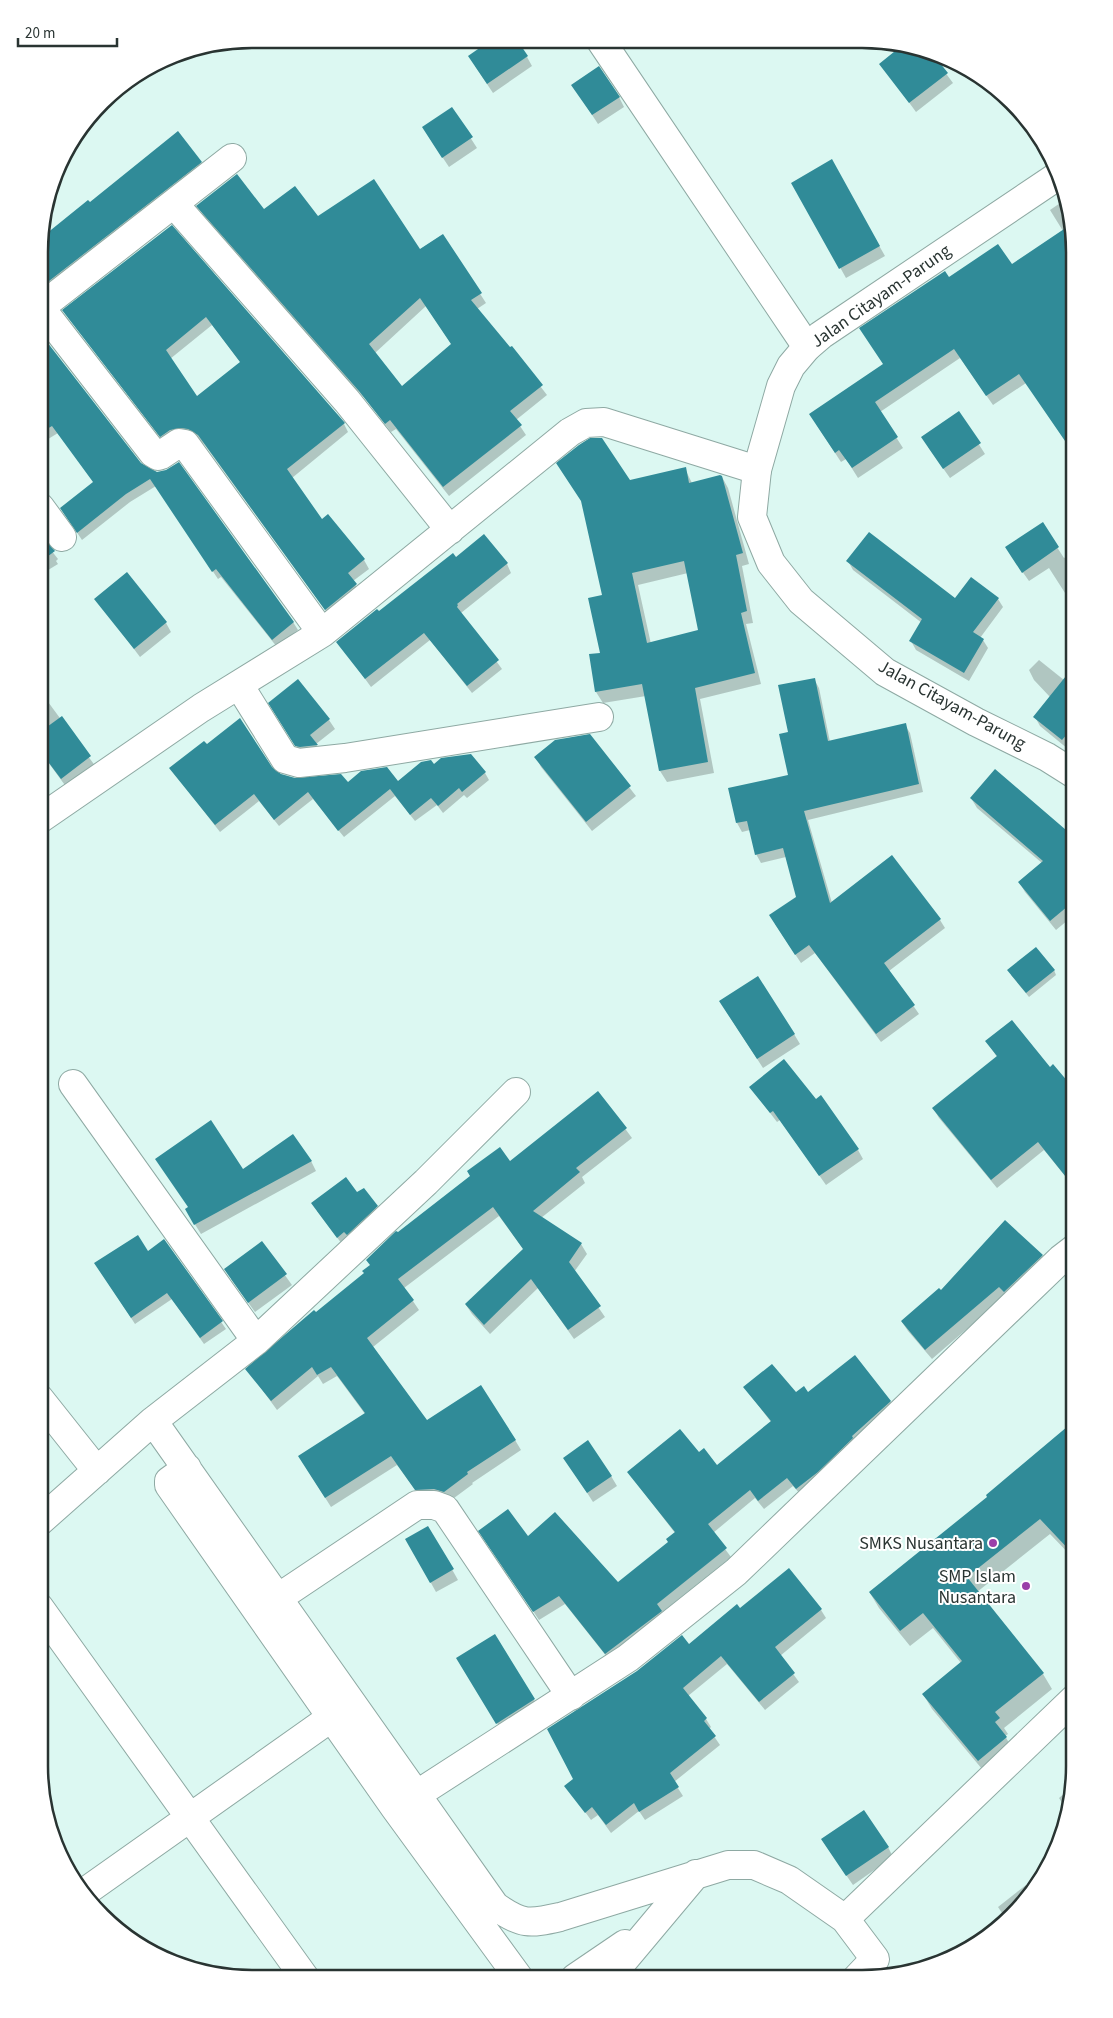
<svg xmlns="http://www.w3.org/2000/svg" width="1113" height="2018" font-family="'Source Sans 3',sans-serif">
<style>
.shadow{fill:#0003;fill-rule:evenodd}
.building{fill:#308b98;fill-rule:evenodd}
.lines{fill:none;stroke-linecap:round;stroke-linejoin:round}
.street-casing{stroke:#8ea9a3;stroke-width:30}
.secondary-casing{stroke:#8ea9a3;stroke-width:30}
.street{stroke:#fff;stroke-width:28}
.secondary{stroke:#fff;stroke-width:28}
.poi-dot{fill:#9b3fa9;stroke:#fff;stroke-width:2}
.labels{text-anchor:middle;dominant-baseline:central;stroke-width:4;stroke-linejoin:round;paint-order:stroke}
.street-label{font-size:18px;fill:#293432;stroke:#fff}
.poi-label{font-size:18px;fill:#293432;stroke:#fff;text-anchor:end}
.rim{fill:none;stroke:#293432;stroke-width:2.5}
</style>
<rect width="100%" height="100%" fill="#dcf8f2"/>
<path class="shadow" d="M 906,44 L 930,52 L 953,83 L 916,112 L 881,64 Z
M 527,57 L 532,66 L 493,93 L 475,66 Z
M 579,95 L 619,97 L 624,107 L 598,124 Z
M 452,109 L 477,148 L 449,167 L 429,137 Z
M 831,161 L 885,256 L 846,278 L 793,183 Z
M 201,162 L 206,170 L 40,298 L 41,243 L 90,204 Z
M 1066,199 L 1074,251 L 1074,454 L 1026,383 L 993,405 L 960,358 L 880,412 L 903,448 L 858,478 L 846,459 L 841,462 L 816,424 L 884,365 L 949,279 L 1011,266 L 1063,231 L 1050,210 Z
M 198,206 L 264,211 L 317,218 L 419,250 L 442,235 L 486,303 L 477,309 L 510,349 L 511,348 L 547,395 L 516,420 L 526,435 L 449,496 L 396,429 L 391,432 L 366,400 L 203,215 ZM 426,306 L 452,345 L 402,387 L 375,353 Z
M 171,227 L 344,424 L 348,432 L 292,478 L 322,520 L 364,560 L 369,569 L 353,581 L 361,594 L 331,618 L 204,444 L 194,437 L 166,445 L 64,311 ZM 212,325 L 241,363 L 197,398 L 170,359 Z
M 40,335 L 140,464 L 293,622 L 298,630 L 277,647 L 221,577 L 218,579 L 156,486 L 130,502 L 82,540 L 66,516 L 94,482 L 58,433 L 40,444 Z
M 959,413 L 985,454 L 950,478 L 928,447 Z
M 685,469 L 692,483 L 722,477 L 728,488 L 749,564 L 742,566 L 753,623 L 746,624 L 761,684 L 700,699 L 714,773 L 667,782 L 660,771 L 646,696 L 603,703 L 596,692 L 601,654 L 603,596 L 629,481 ZM 688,573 L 700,631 L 651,644 L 638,585 Z
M 1042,524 L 1064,558 L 1074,552 L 1074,607 L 1049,568 L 1029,581 L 1012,557 Z
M 40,536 L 58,559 L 56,561 L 58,564 L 40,575 Z
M 456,559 L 507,564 L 511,573 L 461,613 L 502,669 L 472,693 L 430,640 L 371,687 L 338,642 Z
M 848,561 L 955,600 L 998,599 L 1003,607 L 980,638 L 983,640 L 988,648 L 969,681 L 916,650 L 911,641 L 922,623 L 853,570 Z
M 96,599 L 166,623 L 171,632 L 140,657 Z
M 1039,660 L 1074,688 L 1074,742 L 1068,749 L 1040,726 L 1035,717 L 1050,697 L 1034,680 L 1029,670 Z
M 814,679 L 819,688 L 830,742 L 905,725 L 910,733 L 923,792 L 808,820 L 832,903 L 940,920 L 945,928 L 889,971 L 919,1014 L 881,1042 L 815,953 L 801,963 L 775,924 L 798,897 L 786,857 L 761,863 L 756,854 L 750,830 L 742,832 L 737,823 L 729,789 L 790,776 L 790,733 Z
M 40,691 L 96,767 L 67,788 L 40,751 Z
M 276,713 L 329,720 L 335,729 L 316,744 L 322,755 L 302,755 Z
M 589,736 L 636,796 L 592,831 L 541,767 L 536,757 Z
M 207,746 L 271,768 L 280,775 L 295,779 L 348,784 L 398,782 L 434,766 L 485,773 L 489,780 L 467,798 L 464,795 L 443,813 L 437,805 L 415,821 L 395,796 L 344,837 L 313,799 L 279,826 L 259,801 L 220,832 L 171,769 Z
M 995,771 L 1074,839 L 1074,915 L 1056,930 L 1025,892 L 1019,882 L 1042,863 L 977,808 L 971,798 Z
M 1054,970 L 1056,975 L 1029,997 L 1011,975 Z
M 726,1011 L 794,1034 L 800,1044 L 763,1068 Z
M 987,1042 L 1049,1068 L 1074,1091 L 1074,1187 L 1044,1150 L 997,1188 L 939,1118 L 933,1108 L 997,1057 Z
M 751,1088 L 858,1150 L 863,1159 L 826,1185 L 780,1120 L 777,1122 Z
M 598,1092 L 632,1138 L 582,1177 L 585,1183 L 541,1218 L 581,1244 L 587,1254 L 574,1272 L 605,1317 L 574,1339 L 538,1288 L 490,1334 L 472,1314 L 466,1305 L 524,1250 L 499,1216 L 404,1288 L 419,1310 L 373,1347 L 427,1422 L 515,1440 L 521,1450 L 472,1483 L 473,1484 L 450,1501 L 422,1499 L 397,1465 L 331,1507 L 305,1466 L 365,1414 L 337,1376 L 323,1384 L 318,1376 L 277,1410 L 247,1369 L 366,1274 L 397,1234 L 510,1163 Z
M 311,1161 L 316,1171 L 201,1234 L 186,1210 L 243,1171 Z
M 357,1194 L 376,1207 L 381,1214 L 342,1244 L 317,1211 Z
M 164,1240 L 226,1329 L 204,1344 L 172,1299 L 135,1324 L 99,1269 L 147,1253 Z
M 261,1242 L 292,1285 L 255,1312 L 231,1279 Z
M 1042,1256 L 1047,1266 L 1005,1296 L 932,1359 L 908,1331 L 902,1322 L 941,1292 Z
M 745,1388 L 796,1394 L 808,1393 L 890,1401 L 895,1410 L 802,1496 L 793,1486 L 764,1509 L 755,1498 L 713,1533 L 731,1557 L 662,1612 L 666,1620 L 611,1662 L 565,1604 L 539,1620 L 485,1539 L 528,1538 L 618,1584 L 669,1542 L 675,1533 L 628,1472 L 699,1454 L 717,1467 L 771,1422 Z
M 1074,1423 L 1074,1559 L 1050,1534 L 977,1592 L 1043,1674 L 1052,1689 L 1004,1728 L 1008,1734 L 1005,1736 L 1015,1753 L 987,1775 L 932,1709 L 923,1694 L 961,1663 L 933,1628 L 910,1646 L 879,1608 L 870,1593 L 989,1497 Z
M 571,1468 L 611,1476 L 617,1486 L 593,1502 Z
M 428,1527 L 458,1580 L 436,1592 L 407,1540 Z
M 739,1610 L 821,1610 L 826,1618 L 780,1656 L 799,1682 L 765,1710 L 727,1664 L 688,1696 L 706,1719 L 711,1727 L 709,1729 L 720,1745 L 674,1782 L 683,1796 L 645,1820 L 639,1811 L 611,1833 L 598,1815 L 591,1820 L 566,1786 L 574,1779 L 689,1645 Z
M 495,1635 L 540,1710 L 503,1733 L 458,1658 Z
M 1072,1787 L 1067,1811 L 1059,1798 Z
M 822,1840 L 888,1847 L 893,1857 L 853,1885 Z
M 1026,1885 L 1032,1893 L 1030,1896 L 1006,1919 L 998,1907 Z"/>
<path class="building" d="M 491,40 L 517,40 L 528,56 L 487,84 L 468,56 Z
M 905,43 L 932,53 L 948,73 L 909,103 L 879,64 Z
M 599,66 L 620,97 L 592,115 L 571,85 Z
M 452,107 L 473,137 L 442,158 L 422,127 Z
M 178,131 L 202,162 L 40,288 L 41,238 L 88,200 L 90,202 Z
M 832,159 L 880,246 L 839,269 L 791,183 Z
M 237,174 L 264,209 L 295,186 L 318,216 L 374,179 L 420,249 L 443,234 L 482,293 L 471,300 L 510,347 L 512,346 L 543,385 L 510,411 L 522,425 L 443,487 L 390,420 L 385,424 L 359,391 L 196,206 ZM 420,298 L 451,344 L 402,386 L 369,344 Z
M 172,225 L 345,423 L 287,469 L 322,519 L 328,514 L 365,559 L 348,573 L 357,584 L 325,610 L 198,435 L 188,429 L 181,428 L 170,430 L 160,437 L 62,310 ZM 206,317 L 240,362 L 197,396 L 166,350 Z
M 1070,225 L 1074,251 L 1074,454 L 1019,374 L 986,396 L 954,349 L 875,402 L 898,437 L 852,468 L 839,450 L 835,453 L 809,414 L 883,364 L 859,328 L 945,271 L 949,277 L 998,244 L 1012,264 Z
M 40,333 L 141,463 L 157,472 L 166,470 L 179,462 L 294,622 L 272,640 L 216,569 L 212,572 L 150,479 L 126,494 L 77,533 L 60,508 L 93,482 L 52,426 L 40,433 Z
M 959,411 L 981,443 L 943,469 L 921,437 Z
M 590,438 L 602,438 L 630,480 L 686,467 L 689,483 L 720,475 L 722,476 L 743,553 L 736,555 L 747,611 L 741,613 L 755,673 L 695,688 L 708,762 L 659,771 L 642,684 L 595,692 L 589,654 L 600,653 L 588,598 L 602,595 L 581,501 L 556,463 L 579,445 ZM 684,561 L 698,630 L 647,643 L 632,573 Z
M 1043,522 L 1059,547 L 1022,573 L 1005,547 Z
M 869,532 L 955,598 L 971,577 L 999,598 L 973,632 L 984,639 L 964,673 L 909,641 L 922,619 L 846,561 Z
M 40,534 L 55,551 L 40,562 Z
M 484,534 L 508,563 L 457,604 L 458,605 L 457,607 L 499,660 L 467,686 L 424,633 L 365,679 L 336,642 L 377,609 L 379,611 L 453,553 L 456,557 Z
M 127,572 L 167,622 L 134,649 L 94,599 Z
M 1074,666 L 1074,726 L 1062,740 L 1033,717 Z
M 815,678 L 828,741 L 906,723 L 919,784 L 804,811 L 830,903 L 892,855 L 941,919 L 884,963 L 915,1005 L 876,1034 L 809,945 L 795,955 L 769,915 L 796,897 L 783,848 L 755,855 L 747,821 L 736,823 L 728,788 L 788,775 L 779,734 L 788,732 L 778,685 Z
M 298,679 L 330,719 L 310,735 L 318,745 L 300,747 L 295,746 L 268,703 Z
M 62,716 L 91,756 L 61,779 L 40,751 L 40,732 Z
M 240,718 L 272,767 L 281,774 L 295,778 L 341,774 L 348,782 L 361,771 L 387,767 L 398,781 L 421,762 L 431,760 L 434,764 L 441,758 L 471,754 L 486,772 L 462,792 L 459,788 L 438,806 L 431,798 L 410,815 L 390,789 L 338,831 L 308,792 L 274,820 L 254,794 L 215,825 L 169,768 L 204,741 L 207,744 Z
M 590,734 L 631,786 L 586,822 L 534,757 L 555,740 Z
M 995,769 L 1073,836 L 1074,835 L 1074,901 L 1050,921 L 1018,882 L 1043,861 L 970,798 Z
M 1036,947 L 1055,970 L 1026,993 L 1007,970 Z
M 758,976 L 795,1034 L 757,1059 L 719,1001 Z
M 1012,1020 L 1050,1067 L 1053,1064 L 1074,1089 L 1074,1187 L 1038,1142 L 991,1180 L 932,1108 L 997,1056 L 985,1041 Z
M 784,1059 L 816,1099 L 821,1095 L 859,1149 L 819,1176 L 773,1111 L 770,1113 L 749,1087 Z
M 598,1091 L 627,1128 L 576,1168 L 580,1172 L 533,1211 L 582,1243 L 569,1262 L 601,1306 L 568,1330 L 531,1279 L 484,1325 L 465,1304 L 523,1249 L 493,1207 L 398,1279 L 414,1300 L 367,1338 L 427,1420 L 481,1385 L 516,1440 L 467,1472 L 468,1474 L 444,1492 L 434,1489 L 415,1490 L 391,1456 L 325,1498 L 298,1456 L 365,1413 L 331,1367 L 317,1375 L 312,1367 L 271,1401 L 245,1369 L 314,1310 L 316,1312 L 364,1273 L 362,1271 L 370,1265 L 366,1260 L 396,1231 L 398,1232 L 470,1176 L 467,1171 L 500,1147 L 510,1161 Z
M 211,1120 L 243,1169 L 293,1134 L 312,1161 L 194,1225 L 185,1209 L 188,1207 L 155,1159 Z
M 346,1177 L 357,1192 L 364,1188 L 378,1206 L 347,1235 L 344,1232 L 337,1238 L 311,1203 Z
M 1005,1220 L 1043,1255 L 1004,1292 L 999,1287 L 925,1350 L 901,1321 L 939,1288 L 941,1290 Z
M 138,1235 L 148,1251 L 164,1239 L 223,1321 L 200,1338 L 167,1293 L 131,1318 L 94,1263 Z
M 262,1241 L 287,1274 L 248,1303 L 224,1269 Z
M 855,1355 L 891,1401 L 852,1436 L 853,1438 L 818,1472 L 796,1489 L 787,1478 L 758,1501 L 750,1490 L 708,1524 L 727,1548 L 657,1604 L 662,1611 L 605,1654 L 559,1596 L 533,1612 L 478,1531 L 508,1509 L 528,1536 L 555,1512 L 618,1582 L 668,1542 L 666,1539 L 675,1532 L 627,1472 L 680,1429 L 699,1452 L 704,1448 L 717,1465 L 771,1421 L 743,1387 L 772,1364 L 796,1392 L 804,1386 L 808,1392 Z
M 1074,1421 L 1074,1555 L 1040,1519 L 967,1577 L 1044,1673 L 995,1712 L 1000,1718 L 995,1722 L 1007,1737 L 978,1761 L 922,1694 L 962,1661 L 923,1613 L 900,1631 L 869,1592 L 987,1497 L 986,1495 Z
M 588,1440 L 612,1476 L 587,1493 L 563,1458 Z
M 428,1526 L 454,1569 L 430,1583 L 405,1539 Z
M 789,1568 L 822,1609 L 775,1647 L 795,1673 L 759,1702 L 721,1656 L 683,1688 L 707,1718 L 704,1721 L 716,1736 L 670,1773 L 679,1787 L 639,1812 L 634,1803 L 606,1825 L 592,1807 L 585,1813 L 564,1786 L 573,1779 L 547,1729 L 637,1671 L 682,1635 L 689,1644 L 737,1604 L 740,1608 Z
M 495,1634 L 535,1699 L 496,1724 L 456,1658 Z
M 864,1810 L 889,1847 L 846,1876 L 821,1839 Z"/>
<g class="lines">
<g class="street-casing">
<path id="street" d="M 601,41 L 807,347
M 174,204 L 347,401 L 450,530
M 40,307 L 153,453 L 158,456 L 161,455 L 179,443 L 185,444 L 322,633
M 41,307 L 232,158
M 40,507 L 62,537
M 239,685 L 285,759 L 299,763 L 345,758 L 599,717
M 40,819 L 201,708 L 322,633 L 570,432 L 586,423 L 604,422 L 757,470
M 73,1084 L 256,1341
M 39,1398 L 97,1471
M 153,1421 L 495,1906 C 522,1925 529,1924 560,1917 L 728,1865 L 754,1865 L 789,1880 L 845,1919 L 875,1959 L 856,1979
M 187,1468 L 169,1481 L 169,1485 L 395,1808 L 519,1978
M 39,1522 L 153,1421 L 256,1341 L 426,1182 L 516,1092
M 278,1598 L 417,1505 L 434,1505 L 445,1509 L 571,1696
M 39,1607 L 305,1978
M 416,1795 L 628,1658 L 736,1572 L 1061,1259 L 1074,1249
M 82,1894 L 332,1717
M 845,1919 L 1074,1699
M 575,1978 L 625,1944
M 608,1979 L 696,1874"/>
</g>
<g class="secondary-casing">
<path id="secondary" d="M 1059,175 L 821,335 L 807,347 L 791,366 L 781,386 L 757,470 L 752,517 L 771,563 L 801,601 L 885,672 L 976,722 L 1047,757 L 1074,774"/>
</g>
<use href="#street" class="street"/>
<use href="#secondary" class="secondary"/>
</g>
<g class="poi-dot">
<circle cx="993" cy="1543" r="5"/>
<circle cx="1026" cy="1586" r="5"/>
</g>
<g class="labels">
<g class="street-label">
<text transform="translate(881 296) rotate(-35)">Jalan Citayam-Parung</text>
<text transform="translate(952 705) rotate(29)">Jalan Citayam-Parung</text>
</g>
<g class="poi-label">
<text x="983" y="1543">SMKS Nusantara</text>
<text x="1016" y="1576">SMP Islam<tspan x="1016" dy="21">Nusantara</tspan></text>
</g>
</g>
<path d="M0 0H1113V2018H0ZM252 48H862A204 204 0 0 1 1066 252V1766A204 204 0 0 1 862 1970H252A204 204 0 0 1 48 1766V252A204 204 0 0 1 252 48Z" fill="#fff" fill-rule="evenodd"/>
<path class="rim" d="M252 48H862A204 204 0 0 1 1066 252V1766A204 204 0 0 1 862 1970H252A204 204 0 0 1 48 1766V252A204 204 0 0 1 252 48Z"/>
<path d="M18 38v8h99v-8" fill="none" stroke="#293432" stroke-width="2.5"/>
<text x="25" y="38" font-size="15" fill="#293432" stroke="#ffffff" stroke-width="4" paint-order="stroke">20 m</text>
</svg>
